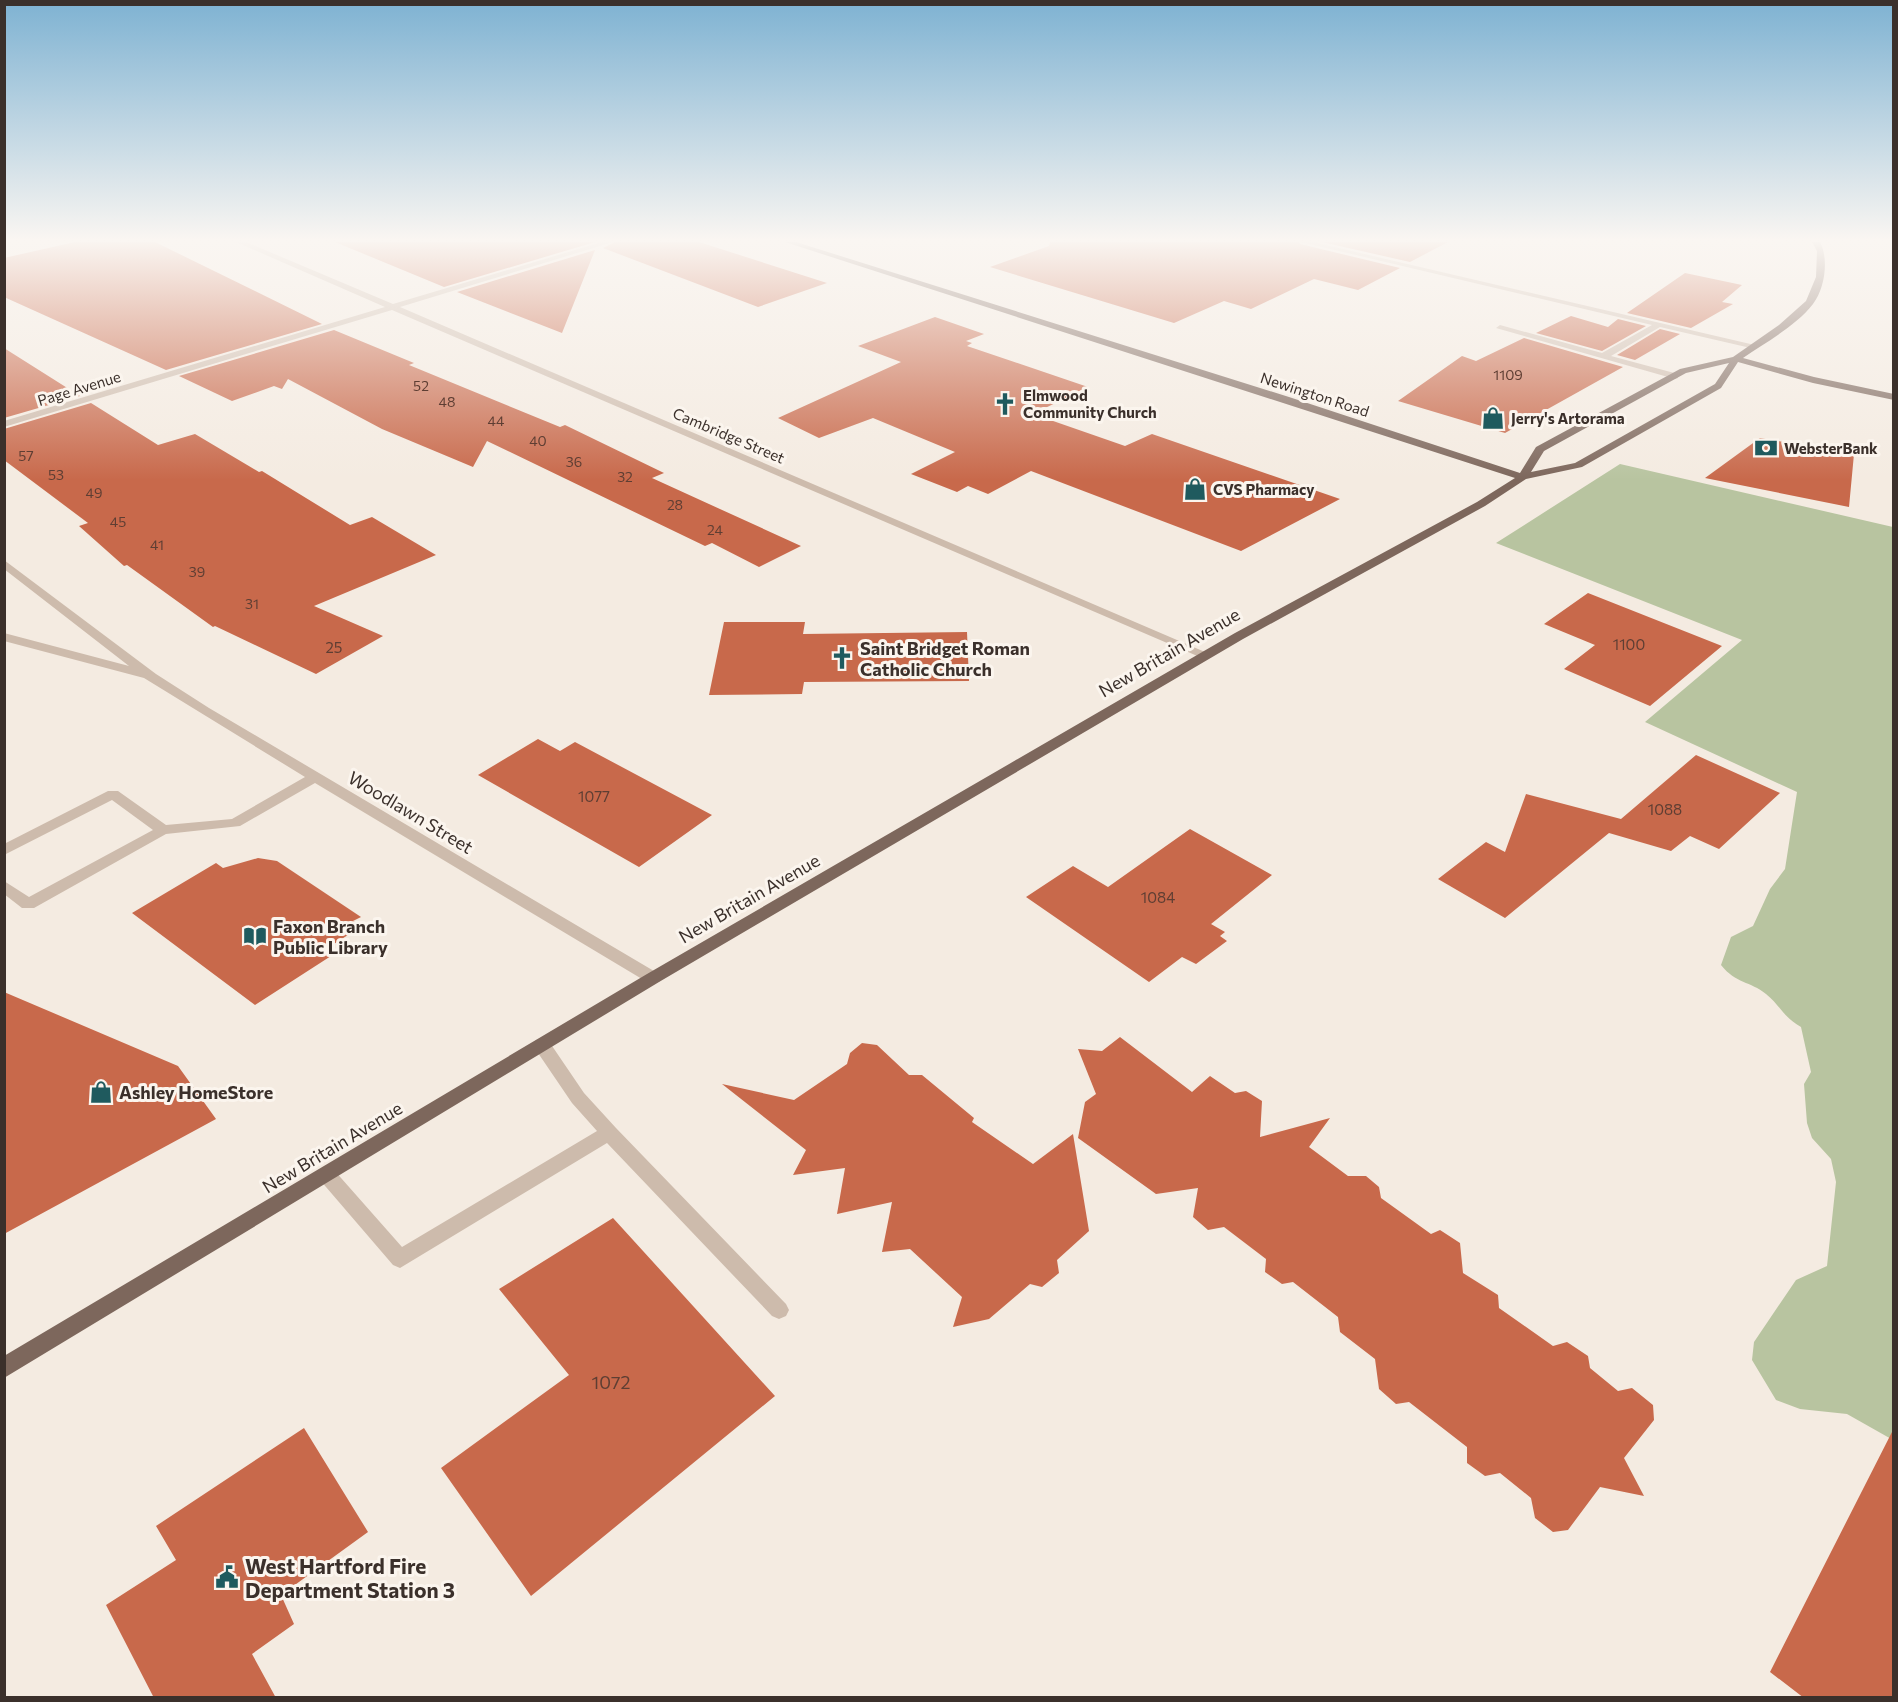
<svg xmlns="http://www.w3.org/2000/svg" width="1898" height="1702" font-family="Commissioner,sans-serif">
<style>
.green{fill:#b8c4a0}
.building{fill:#c8694b}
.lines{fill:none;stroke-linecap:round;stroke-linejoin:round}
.minor{fill:#cdbbac;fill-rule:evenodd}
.major{fill:#7d675c;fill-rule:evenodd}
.labels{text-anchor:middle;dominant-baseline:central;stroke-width:6;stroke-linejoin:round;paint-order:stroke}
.far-number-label{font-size:14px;fill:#5e3e33}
.far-street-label{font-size:15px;fill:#3b302b;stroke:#fbf5ee}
.far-poi-label{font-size:15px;font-weight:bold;fill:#3b302b;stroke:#fbf5ee;text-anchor:start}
.number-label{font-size:15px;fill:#5e3e33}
.poi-label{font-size:18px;font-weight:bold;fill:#3b302b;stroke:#fbf5ee;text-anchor:start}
.street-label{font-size:18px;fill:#3b302b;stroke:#fbf5ee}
.near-number-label{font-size:18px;fill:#5e3e33}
.near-poi-label{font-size:21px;font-weight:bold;fill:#3b302b;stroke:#fbf5ee;text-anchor:start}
</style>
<rect width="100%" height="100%" fill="#f4ebe1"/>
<path class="green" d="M 1620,464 L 1893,527 L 1893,1440 L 1847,1414 L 1800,1409 L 1776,1400 L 1752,1360 L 1754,1342 L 1796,1280 L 1827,1266 L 1836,1182 L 1831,1159 L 1812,1138 L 1807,1123 L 1804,1084 L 1811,1072 L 1801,1027 C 1782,1016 1780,1005 1766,994 C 1750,981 1736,984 1721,965 L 1731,937 L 1753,926 L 1770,889 L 1785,869 L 1797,792 L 1645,722 L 1742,640 L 1496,543 Z"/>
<path class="building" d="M 75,242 L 155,242 L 322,324 L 166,370 L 4,297 L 4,258 Z
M 335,242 L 595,242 L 444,287 Z
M 615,242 L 699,242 L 827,283 L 758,307 L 603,248 Z
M 1050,242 L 1299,242 L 1300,244 L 1400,268 L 1358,290 L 1314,279 L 1251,309 L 1224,301 L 1174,323 L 990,267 L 1049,246 Z
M 1322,242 L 1448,242 L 1410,262 Z
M 595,250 L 562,333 L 457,292 Z
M 1685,273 L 1742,285 L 1722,302 L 1733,304 L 1691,328 L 1627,313 Z
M 1571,316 L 1608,327 L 1618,319 L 1646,326 L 1602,351 L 1536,333 Z
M 935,317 L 984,334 L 966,341 L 972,343 L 967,346 L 1088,387 L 1033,414 L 1125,446 L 1152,434 L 1340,499 L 1241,551 L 1031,471 L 988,494 L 968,486 L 957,492 L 911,474 L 955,452 L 873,418 L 819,438 L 778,418 L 901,362 L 858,346 Z
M 1660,329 L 1680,334 L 1635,360 L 1617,355 Z
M 334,330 L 414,363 L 409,365 L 560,427 L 565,425 L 664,473 L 652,478 L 801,546 L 759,567 L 712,543 L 705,546 L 487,441 L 473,467 L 382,429 L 288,379 L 282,389 L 274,386 L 232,401 L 179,376 Z
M 1524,338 L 1623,367 L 1505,433 L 1398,401 L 1462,356 L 1476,361 Z
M 4,348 L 80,396 L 4,418 Z
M 91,403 L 158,445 L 195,434 L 259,472 L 262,471 L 350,525 L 372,517 L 436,555 L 314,606 L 383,636 L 316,674 L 215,626 L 213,627 L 127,565 L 124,566 L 79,526 L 88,523 L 4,460 L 4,429 Z
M 1760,438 L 1854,454 L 1849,507 L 1705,478 Z
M 1588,593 L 1722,646 L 1650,706 L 1564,669 L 1595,645 L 1544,624 Z
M 724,622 L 805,622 L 803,634 L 967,632 L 969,681 L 804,682 L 802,694 L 709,695 Z
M 538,739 L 560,751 L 575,742 L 712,815 L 639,867 L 478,775 Z
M 1696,755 L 1780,793 L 1719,849 L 1690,836 L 1671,851 L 1609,833 L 1505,918 L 1438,879 L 1486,842 L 1505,852 L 1526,794 L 1621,819 Z
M 1190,829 L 1272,875 L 1211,924 L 1225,932 L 1220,936 L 1227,941 L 1196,964 L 1182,957 L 1149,982 L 1026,897 L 1073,866 L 1108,887 Z
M 258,858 L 277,861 L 361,917 L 353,921 L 362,926 L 323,951 L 331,956 L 255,1005 L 132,913 L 216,863 L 223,868 Z
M 4,992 L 178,1066 L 216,1119 L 4,1234 Z
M 1120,1037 L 1192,1092 L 1210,1076 L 1235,1093 L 1246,1091 L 1262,1101 L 1260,1137 L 1330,1118 L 1309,1147 L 1348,1176 L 1366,1176 L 1379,1187 L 1381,1198 L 1431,1234 L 1440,1230 L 1460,1243 L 1463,1273 L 1498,1295 L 1499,1308 L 1553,1346 L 1567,1342 L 1588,1356 L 1590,1368 L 1618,1391 L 1632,1388 L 1653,1405 L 1654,1420 L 1624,1458 L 1644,1496 L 1600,1487 L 1568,1530 L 1553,1532 L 1535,1518 L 1531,1498 L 1500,1473 L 1485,1476 L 1467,1463 L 1467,1447 L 1409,1402 L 1396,1404 L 1379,1389 L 1375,1359 L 1340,1332 L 1338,1317 L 1293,1282 L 1282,1284 L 1265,1272 L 1266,1259 L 1224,1227 L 1208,1230 L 1193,1217 L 1198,1188 L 1156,1194 L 1078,1138 L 1085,1102 L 1096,1094 L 1078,1049 L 1102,1051 Z
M 862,1043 L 877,1045 L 909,1075 L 922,1075 L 974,1118 L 972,1122 L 1033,1164 L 1073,1134 L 1089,1231 L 1057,1260 L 1059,1273 L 1042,1287 L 1030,1284 L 989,1319 L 953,1327 L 962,1297 L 910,1249 L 882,1252 L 892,1202 L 837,1214 L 845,1168 L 793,1175 L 806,1150 L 722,1084 L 794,1100 L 847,1064 L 850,1053 Z
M 613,1218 L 775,1396 L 531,1596 L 441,1468 L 569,1375 L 499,1289 Z
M 304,1428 L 368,1532 L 281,1595 L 294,1624 L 252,1654 L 276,1698 L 154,1698 L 106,1605 L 176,1560 L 156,1526 Z
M 1893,1430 L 1893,1698 L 1804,1698 L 1770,1672 Z"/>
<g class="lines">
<path class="minor" d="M 236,242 L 246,242 L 393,304 L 602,242 L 613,242 L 400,307 L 1212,655 L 1210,658 L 1202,658 L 392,310 L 4,427 L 4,421 L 385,307 Z
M 1301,242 L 1313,242 L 1759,346 L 1755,349 L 1660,327 L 1611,356 L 1678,374 L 1678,378 L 1675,379 L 1496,328 L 1500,325 L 1602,353 L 1652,325 Z
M 4,560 L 156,674 L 209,708 L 659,974 L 661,978 L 659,982 L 647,982 L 315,783 L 240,826 L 166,834 L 34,908 L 22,908 L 4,894 L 4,881 L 29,897 L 153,830 L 112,800 L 4,855 L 4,844 L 108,791 L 118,791 L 166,825 L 232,819 L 305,777 L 144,678 L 4,641 L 4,633 L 129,666 L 4,569 Z
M 542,1039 L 548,1040 L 584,1093 L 616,1128 L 786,1304 L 789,1310 L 786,1316 L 779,1319 L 772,1316 L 607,1143 L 400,1268 L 393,1265 L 320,1180 L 318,1175 L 320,1170 L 327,1167 L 334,1170 L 402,1247 L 597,1131 L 572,1103 L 536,1050 L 533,1045 L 536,1040 Z"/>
<path class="major" d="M 785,242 L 796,242 L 1289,397 L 1520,473 L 1536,447 L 1680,369 L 1733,357 L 1779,325 L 1806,301 L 1816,277 L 1817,251 L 1812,242 L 1820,242 C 1829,259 1825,288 1813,304 C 1796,326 1766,342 1743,358 L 1814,377 L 1894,394 L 1894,400 L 1813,383 L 1738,362 L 1721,388 L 1582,467 L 1526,479 L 1485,506 L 1243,639 L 659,982 L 4,1378 L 4,1356 L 647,974 L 1235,633 L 1477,502 L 1515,478 ZM 1729,363 L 1715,384 L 1575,463 L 1531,472 L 1544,451 L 1686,373 Z"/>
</g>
<linearGradient id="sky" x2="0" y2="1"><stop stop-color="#7eb2d2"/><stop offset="0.5" stop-color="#faf6f2"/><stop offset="1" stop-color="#faf6f2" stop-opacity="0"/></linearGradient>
<rect width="1898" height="480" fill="url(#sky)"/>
<defs>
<g id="church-bare" transform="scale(1.8)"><path d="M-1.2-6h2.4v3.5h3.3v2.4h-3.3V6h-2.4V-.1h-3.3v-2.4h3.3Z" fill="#1f5a5e" stroke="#fbf5ee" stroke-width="2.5" paint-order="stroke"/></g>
<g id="shop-bare" transform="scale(1.8)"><path d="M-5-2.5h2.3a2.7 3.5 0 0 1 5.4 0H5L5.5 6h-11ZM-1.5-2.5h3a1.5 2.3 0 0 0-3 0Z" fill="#1f5a5e" stroke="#fbf5ee" stroke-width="2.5" paint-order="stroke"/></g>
<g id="bank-bare" transform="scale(1.8)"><path d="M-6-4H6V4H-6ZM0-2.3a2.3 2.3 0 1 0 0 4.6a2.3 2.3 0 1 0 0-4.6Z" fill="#1f5a5e" stroke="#fbf5ee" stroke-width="2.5" paint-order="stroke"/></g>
<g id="library-bare" transform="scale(1.8)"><path d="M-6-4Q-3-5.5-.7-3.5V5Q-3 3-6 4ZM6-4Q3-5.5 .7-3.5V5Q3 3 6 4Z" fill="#1f5a5e" stroke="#fbf5ee" stroke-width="2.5" paint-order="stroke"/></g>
<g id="civic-bare" transform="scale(1.8)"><path d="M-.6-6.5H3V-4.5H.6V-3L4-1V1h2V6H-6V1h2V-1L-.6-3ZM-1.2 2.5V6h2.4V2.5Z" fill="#1f5a5e" stroke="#fbf5ee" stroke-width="2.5" paint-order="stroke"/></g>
</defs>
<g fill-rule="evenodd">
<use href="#church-bare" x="1005" y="404"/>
<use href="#shop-bare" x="1493" y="418"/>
<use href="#bank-bare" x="1766" y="448"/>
<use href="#shop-bare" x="1195" y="489"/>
<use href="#church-bare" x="842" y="658"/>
<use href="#library-bare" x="255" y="936"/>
<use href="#shop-bare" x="101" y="1092"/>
<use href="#civic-bare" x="227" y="1577"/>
</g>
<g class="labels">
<g class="far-number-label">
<text x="1508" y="374">1109</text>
<text x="421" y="385">52</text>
<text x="447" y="401">48</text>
<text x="496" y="420">44</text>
<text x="538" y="440">40</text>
<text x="26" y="455">57</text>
<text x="574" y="461">36</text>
<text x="56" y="474">53</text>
<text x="625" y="476">32</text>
<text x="94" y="492">49</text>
<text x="675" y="504">28</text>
<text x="118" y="521">45</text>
<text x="715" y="529">24</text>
<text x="157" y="544">41</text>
<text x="197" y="571">39</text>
<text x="252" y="603">31</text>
</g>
<g class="far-street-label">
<text transform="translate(79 388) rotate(-17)">Page Avenue</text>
<text transform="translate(1315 394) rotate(18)">Newington Road</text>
<text transform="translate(729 435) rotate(23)">Cambridge Street</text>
</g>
<g class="far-poi-label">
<text x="1023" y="395">Elmwood<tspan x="1023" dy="17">Community Church</tspan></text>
<text x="1511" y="418">Jerry's Artorama</text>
<text x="1784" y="448">WebsterBank</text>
<text x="1213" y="489">CVS Pharmacy</text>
</g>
<g class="number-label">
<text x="1629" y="644">1100</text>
<text x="334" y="647">25</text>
<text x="594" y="796">1077</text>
<text x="1665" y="809">1088</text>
<text x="1158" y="897">1084</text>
</g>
<g class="poi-label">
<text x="860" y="648">Saint Bridget Roman<tspan x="860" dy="21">Catholic Church</tspan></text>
<text x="273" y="926">Faxon Branch<tspan x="273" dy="21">Public Library</tspan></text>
<text x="119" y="1092">Ashley HomeStore</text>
</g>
<g class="street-label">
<text transform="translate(1169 652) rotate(-30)">New Britain Avenue</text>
<text transform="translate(411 812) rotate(31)">Woodlawn Street</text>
<text transform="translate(749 898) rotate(-30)">New Britain Avenue</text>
<text transform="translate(332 1147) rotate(-31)">New Britain Avenue</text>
</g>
<g class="near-number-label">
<text x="611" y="1382">1072</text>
</g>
<g class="near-poi-label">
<text x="245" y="1565">West Hartford Fire<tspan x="245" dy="24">Department Station 3</tspan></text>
</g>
</g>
<rect width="1898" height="1702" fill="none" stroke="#3b302b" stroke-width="12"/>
</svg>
